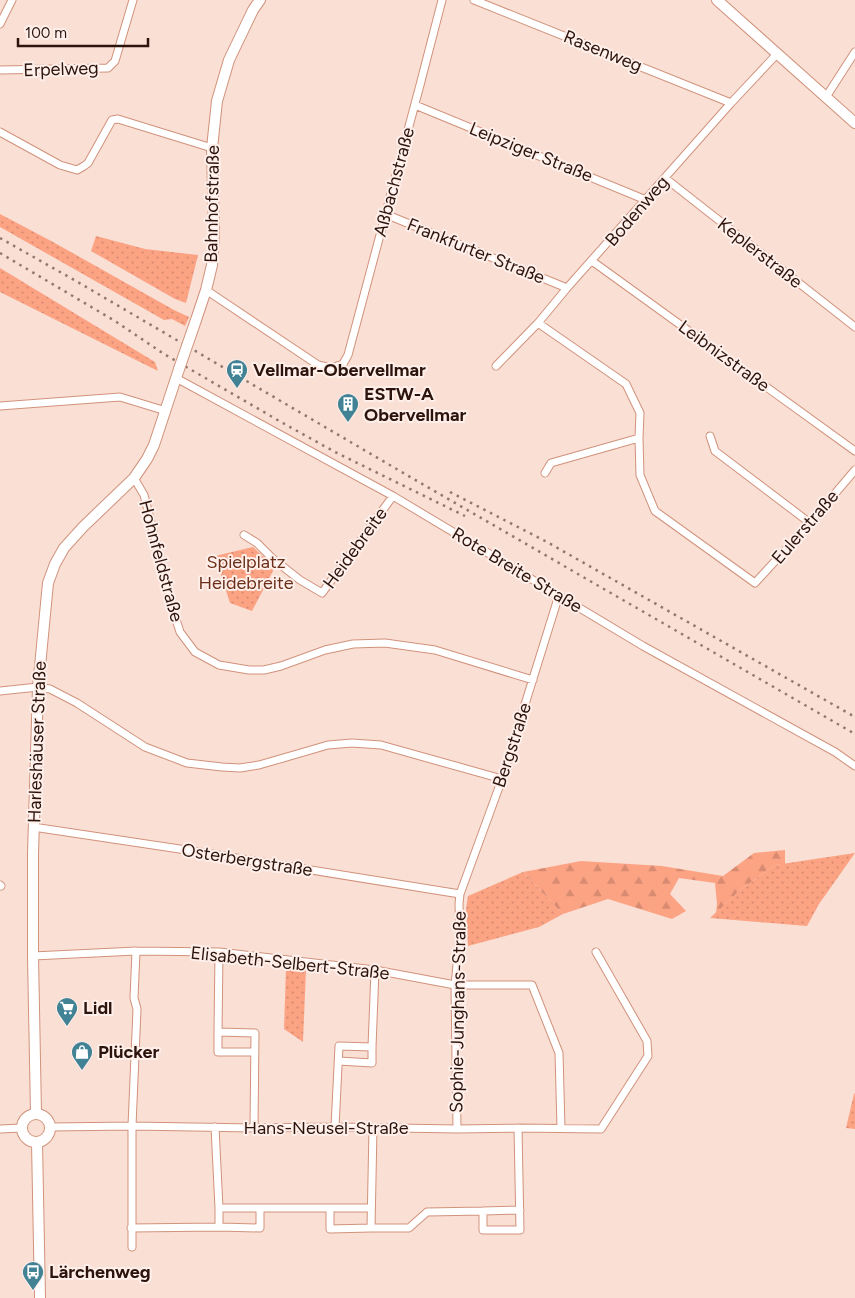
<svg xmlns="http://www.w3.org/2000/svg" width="855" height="1298" font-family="Figtree,sans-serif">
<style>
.grass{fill:url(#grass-dots)}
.forest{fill:url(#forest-firs)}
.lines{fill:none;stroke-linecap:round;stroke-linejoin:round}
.street-casing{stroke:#d1927b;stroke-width:9}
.secondary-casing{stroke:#d1927b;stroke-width:12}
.street{stroke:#fff;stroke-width:7}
.secondary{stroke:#fff;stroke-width:10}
.rail{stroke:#92786f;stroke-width:2.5;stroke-dasharray:2.5 5;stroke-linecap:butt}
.secondary-bridge-casing{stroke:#d1927b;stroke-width:12;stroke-linecap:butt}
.secondary-bridge{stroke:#fff;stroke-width:10}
.labels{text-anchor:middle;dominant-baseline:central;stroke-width:4;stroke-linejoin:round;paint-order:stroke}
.street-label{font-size:18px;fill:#2c140c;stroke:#feefea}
.poi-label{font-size:18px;font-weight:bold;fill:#2c140c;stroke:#feefea;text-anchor:start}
.park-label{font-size:18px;fill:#6b2f19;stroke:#feefea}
</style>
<defs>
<pattern id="grass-dots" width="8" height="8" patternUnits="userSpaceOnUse" patternTransform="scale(1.25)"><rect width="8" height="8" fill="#fca384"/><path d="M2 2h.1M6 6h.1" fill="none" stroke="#d88b71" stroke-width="1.8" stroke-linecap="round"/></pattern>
<pattern id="forest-firs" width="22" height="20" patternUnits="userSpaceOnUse" patternTransform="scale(1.25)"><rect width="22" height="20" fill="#fca384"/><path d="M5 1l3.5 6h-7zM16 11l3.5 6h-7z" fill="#d88b71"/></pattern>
</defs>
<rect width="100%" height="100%" fill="#fadfd5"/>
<path class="grass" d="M 0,214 L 53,242 L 174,310 L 189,317 L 185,326 L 172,319 L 164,320 L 0,227 Z
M 96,236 L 145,249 L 198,255 L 186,303 L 175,299 L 91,251 Z
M 0,268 L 155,362 L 158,371 L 0,292 Z
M 253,547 L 275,567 L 252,611 L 230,603 L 215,556 Z
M 855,853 L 819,904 L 807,926 L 710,918 L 740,890 L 775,865 Z
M 523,872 L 563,914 L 539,927 L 468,946 L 466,909 L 468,896 Z
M 286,968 L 306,970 L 303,1042 L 284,1029 Z
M 855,1093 L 855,1129 L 846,1128 L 854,1094 Z"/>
<path class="forest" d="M 785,850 L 785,864 L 775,865 L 740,890 L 716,913 L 717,904 L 715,883 L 679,878 L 670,894 L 686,911 L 672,919 L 608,899 L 563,914 L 523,872 L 581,861 L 662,866 L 723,876 L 754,853 Z"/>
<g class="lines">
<g class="street-casing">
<path id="street" d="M 474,0 L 731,103
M 0,24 L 12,0
M 0,70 L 108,68 L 115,61 L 133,0
M 826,97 L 855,52
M 415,105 L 646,200
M 0,132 L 60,165 L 77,170 L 84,166 L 88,163 L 112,120 L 118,119 L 212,148
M 665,178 L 855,327
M 385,214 L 567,288
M 592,261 L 855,451
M 206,290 L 318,365 L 331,368 L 343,364 L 348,355 L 420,85 L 442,0
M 538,323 L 626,384 L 640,413 L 639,438 L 640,475 L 655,511 L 755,583 L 810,523 L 855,470
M 496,366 L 538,323 L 567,288 L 731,103 L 777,54
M 176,378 L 393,496 L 643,646 L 835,752 L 855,766
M 0,406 L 120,397 L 166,411
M 710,436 L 715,451 L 810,523
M 545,473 L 551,463 L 639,438
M 134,478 L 144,495 L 174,613 L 180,632 L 195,652 L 219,665 L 249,670 L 264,670 L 281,666 L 325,650 L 353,644 L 385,643 L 435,650 L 533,680
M 244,535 L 257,543 L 272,558 L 300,580 L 322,593 L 393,496
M 0,691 L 38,687 L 50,689 L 77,703 L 145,747 L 187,763 L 222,767 L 240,768 L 259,765 L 328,745 L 352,743 L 381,745 L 502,779
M 33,827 L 193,851 L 460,894
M 0,885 L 1,886
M 219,952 L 218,1032 L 255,1033 L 254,1128
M 33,956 L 136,951 L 219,952 L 375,970 L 455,985 L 532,985 L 559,1053 L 561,1128
M 218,1032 L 218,1052 L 255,1052
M 339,1061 L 372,1063 L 372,1047
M 51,1127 L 132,1126 L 254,1128 L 335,1127 L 457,1129 L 518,1128 L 601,1129 L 648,1056 L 647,1041 L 596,952
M 215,1127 L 219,1208 L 219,1227
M 335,1127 L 339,1046 L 372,1047 L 375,970
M 0,1129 L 22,1128
M 457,1129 L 455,985 L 460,934 L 459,904 L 460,894 L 502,779 L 508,759 L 559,595
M 219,1208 L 330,1208 L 330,1229 L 371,1228 L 373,1128
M 330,1208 L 371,1208
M 483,1211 L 520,1210
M 131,1228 L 219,1227 L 260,1228 L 260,1209
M 371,1228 L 409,1228 L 427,1212 L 483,1211 L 483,1230 L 520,1230 L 518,1128
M 132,1247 L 132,1126 L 137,1009 L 134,998 L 136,951"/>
</g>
<g class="secondary-casing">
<path id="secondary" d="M 717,0 L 855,123
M 196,320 L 206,290 L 212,265 L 214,232 L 212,148 L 217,101 L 229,60 L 253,10 L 260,0
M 36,1113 L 33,956 L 33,854 L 38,687 L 48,583 L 55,564 L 64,548 L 83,527 L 134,478 L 147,459 L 154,445 L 179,369
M22 1128a14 14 0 1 1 28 0a14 14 0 1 1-28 0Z
M 37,1142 L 40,1298"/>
</g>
<use href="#street" class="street"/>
<use href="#secondary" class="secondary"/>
<path class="rail" d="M 0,238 L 76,281 L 417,481 L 855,734
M 0,253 L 115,321 L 164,354 L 281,422 L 335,452 L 465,516
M 450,492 L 547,542 L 855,717"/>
<g class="secondary-bridge-casing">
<path id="secondary-bridge" d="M 179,369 L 196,320"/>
</g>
<use href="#secondary-bridge" class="secondary-bridge"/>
</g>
<defs>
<g id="station-pin" transform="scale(1.125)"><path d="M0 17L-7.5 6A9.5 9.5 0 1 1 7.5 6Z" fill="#418295" stroke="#feefea"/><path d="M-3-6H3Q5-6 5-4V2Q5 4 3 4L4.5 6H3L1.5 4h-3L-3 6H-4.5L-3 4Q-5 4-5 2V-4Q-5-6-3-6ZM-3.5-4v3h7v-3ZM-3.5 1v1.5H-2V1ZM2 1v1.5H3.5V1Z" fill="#fff"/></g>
<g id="building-pin" transform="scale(1.125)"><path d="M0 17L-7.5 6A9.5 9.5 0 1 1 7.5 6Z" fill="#418295" stroke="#feefea"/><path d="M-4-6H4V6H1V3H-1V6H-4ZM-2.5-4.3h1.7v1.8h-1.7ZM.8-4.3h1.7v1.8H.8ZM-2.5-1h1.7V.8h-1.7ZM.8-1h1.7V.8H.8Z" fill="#fff"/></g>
<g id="supermarket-pin" transform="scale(1.125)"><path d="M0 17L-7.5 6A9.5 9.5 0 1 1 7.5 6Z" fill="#418295" stroke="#feefea"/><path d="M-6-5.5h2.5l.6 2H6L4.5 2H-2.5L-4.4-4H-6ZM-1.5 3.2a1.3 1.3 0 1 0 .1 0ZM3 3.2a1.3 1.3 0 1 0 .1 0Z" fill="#fff"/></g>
<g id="shop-pin" transform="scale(1.125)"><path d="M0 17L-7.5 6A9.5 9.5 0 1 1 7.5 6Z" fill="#418295" stroke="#feefea"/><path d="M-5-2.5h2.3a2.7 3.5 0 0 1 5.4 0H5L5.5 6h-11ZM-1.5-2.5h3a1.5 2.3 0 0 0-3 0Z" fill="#fff"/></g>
<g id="bus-pin" transform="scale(1.125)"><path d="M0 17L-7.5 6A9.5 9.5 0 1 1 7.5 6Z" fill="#418295" stroke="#feefea"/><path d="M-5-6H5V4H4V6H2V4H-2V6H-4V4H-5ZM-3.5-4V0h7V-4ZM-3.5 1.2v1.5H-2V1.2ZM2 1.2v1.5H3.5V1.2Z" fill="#fff"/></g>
</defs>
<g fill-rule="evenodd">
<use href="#station-pin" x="237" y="370"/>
<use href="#building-pin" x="348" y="404"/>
<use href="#supermarket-pin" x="67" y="1008"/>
<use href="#shop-pin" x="82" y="1052"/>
<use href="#bus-pin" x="33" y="1272"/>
</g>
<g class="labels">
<g class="street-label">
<text transform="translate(603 51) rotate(22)">Rasenweg</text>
<text transform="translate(61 69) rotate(-2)">Erpelweg</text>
<text transform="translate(531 152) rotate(22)">Leipziger Straße</text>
<text transform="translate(394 182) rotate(-75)">Aßbachstraße</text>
<text transform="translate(212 204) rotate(-89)">Bahnhofstraße</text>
<text transform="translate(637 211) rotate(-49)">Bodenweg</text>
<text transform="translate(476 251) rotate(22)">Frankfurter Straße</text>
<text transform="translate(760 253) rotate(38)">Keplerstraße</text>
<text transform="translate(724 356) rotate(36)">Leibnizstraße</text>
<text transform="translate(805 527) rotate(-49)">Eulerstraße</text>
<text transform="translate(355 548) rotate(-54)">Heidebreite</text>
<text transform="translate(161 561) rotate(75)">Hohnfeldstraße</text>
<text transform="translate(517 570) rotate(31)">Rote Breite Straße</text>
<text transform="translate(37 742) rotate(-88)">Harleshäuser Straße</text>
<text transform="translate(512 745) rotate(-72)">Bergstraße</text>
<text transform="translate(247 860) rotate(9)">Osterbergstraße</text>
<text transform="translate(290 963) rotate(6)">Elisabeth-Selbert-Straße</text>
<text transform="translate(458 1012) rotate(-89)">Sophie-Junghans-Straße</text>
<text x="326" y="1128">Hans-Neusel-Straße</text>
</g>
<g class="poi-label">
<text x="253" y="370">Vellmar-Obervellmar</text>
<text x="364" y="394">ESTW-A<tspan x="364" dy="21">Obervellmar</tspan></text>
<text x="83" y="1008">Lidl</text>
<text x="98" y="1052">Plücker</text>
<text x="49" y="1272">Lärchenweg</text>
</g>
<g class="park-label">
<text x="246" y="562">Spielplatz<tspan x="246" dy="21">Heidebreite</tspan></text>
</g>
</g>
<path d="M18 38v8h130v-8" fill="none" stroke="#2c140c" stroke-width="2.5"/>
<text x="25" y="38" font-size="15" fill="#2c140c" stroke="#feefea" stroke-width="4" paint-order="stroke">100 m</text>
</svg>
